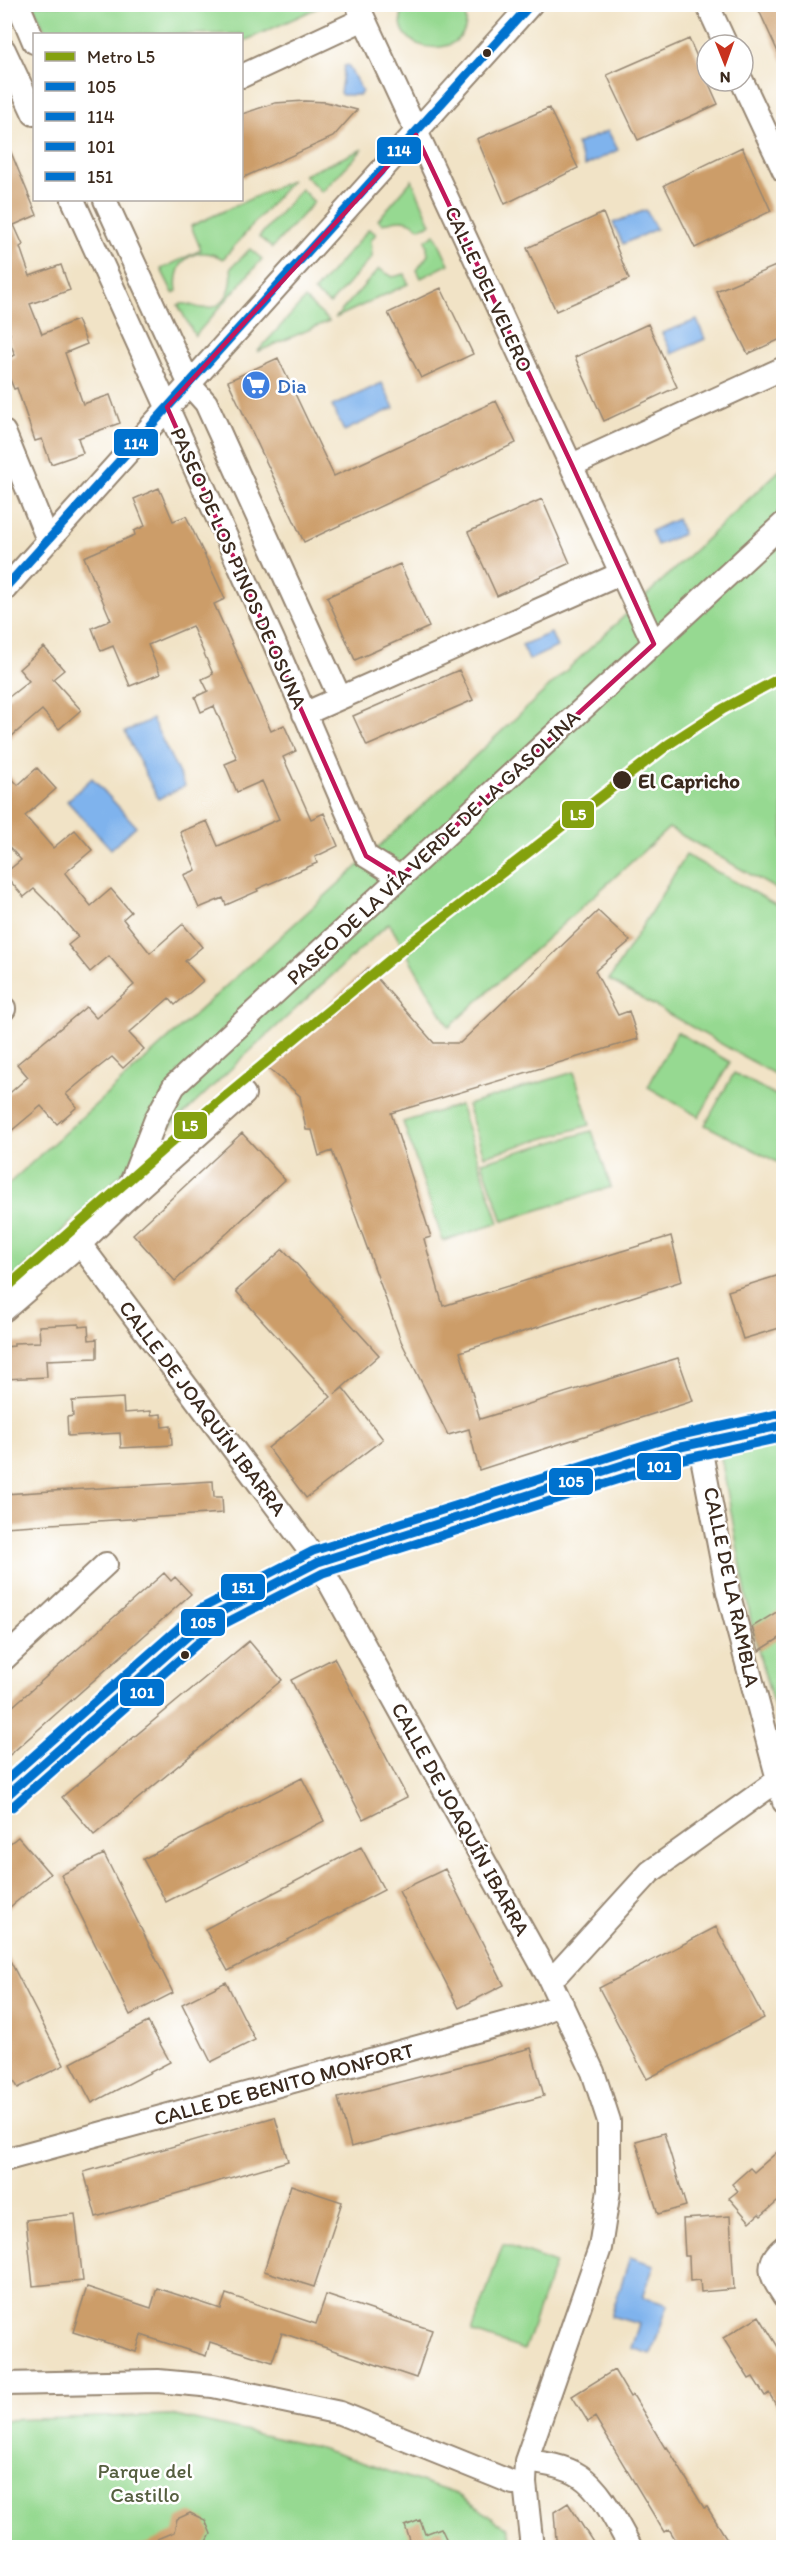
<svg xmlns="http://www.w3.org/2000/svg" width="788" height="2552" font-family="Itim,sans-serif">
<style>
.green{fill:#96d991;stroke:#688258;stroke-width:1.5}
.water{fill:#7fb3ed;stroke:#5d6e86;stroke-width:1.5}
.building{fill:#cc9d69}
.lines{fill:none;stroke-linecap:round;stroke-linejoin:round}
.street-casing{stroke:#968672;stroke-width:26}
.street{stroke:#fff;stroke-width:22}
.bus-1-casing{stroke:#fff;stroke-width:14}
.bus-2-casing{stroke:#fff;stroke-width:14}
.bus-3-casing{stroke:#fff;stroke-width:14}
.bus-4-casing{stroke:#fff;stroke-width:14}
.bus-1{stroke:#0072ce;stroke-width:9}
.bus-2{stroke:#0072ce;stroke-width:9}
.bus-3{stroke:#0072ce;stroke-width:9}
.bus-4{stroke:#0072ce;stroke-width:9}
.metro-1-casing{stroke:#fff;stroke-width:15}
.metro-1{stroke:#84a110;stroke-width:10}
.marked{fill:none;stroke:#c2185b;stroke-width:4.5;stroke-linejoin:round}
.bus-dot{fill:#3b2a1e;stroke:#fff;stroke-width:2}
.labels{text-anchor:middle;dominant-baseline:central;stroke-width:5;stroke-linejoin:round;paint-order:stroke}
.street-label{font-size:21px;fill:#3b2a1e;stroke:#fff}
.shop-label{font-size:21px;fill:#366cbe;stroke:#fff;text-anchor:start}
.stop-label{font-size:21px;font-weight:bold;fill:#3b2a1e;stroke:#fff;text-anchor:start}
.park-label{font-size:21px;fill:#565f40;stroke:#fff}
.line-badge{stroke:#fff;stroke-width:2}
.badge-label{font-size:16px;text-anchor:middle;font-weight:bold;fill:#fff}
</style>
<rect width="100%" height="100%" fill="#fff"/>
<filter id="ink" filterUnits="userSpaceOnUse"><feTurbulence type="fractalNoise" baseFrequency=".0167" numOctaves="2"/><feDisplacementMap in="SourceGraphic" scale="12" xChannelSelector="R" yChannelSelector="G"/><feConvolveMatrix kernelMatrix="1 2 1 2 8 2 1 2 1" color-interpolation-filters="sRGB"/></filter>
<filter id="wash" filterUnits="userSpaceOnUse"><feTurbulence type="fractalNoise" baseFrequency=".008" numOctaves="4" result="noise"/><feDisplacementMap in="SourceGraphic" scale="24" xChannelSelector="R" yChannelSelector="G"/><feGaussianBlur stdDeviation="1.35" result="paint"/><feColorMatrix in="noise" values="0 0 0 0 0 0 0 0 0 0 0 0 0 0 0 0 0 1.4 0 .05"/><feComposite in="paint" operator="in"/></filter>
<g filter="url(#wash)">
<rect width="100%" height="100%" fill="#f1e3c6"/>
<path class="green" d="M 319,5 L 320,7 L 242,42 L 242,34 L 47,34 L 33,5 Z
M 404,5 L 463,5 C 485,63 382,60 404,5 Z
M 363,149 L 322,192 L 304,175 Z
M 292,180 L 223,259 C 197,243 172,260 177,291 L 173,293 L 161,269 L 201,250 L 191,226 Z
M 412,180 L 431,224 L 420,228 C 408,218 398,218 383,224 L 378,220 Z
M 301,189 L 314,202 L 272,248 L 259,237 Z
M 369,229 L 376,234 L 371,240 L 372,257 L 330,304 L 314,292 Z
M 435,234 L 449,264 L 421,278 L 417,270 L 428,255 L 426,240 Z
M 250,249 L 262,259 L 195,336 L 178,305 C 187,301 192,307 201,308 C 225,311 234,288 231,268 Z
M 379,269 L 393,277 L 405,274 L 408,284 L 335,318 Z
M 305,299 L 329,321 L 257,352 Z
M 783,467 L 783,893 L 669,828 L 449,1027 L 389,923 L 237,1063 L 5,1286 L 5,1187 L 357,867 Z
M 686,855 L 783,908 L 783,1079 L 609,980 Z
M 677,1032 L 730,1062 L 699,1117 L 648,1087 Z
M 574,1072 L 590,1125 L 484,1156 L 467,1105 Z
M 734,1073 L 783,1099 L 783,1165 L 705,1125 Z
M 460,1105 L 499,1223 L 443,1241 L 403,1122 Z
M 592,1131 L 611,1187 L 503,1221 L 482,1162 Z
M 783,1440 L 783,1739 L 753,1632 L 720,1452 Z
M 503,2244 L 555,2263 L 524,2350 L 472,2332 Z
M 171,2415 L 316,2447 L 456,2494 L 479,2508 L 496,2522 L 508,2527 L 515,2547 L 5,2547 L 4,2420 Z"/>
<path class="water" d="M 348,65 L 362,91 L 360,95 L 342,95 L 340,93 L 344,66 Z
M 608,131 L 618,150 L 585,166 L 576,144 Z
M 646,210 L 656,229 L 623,244 L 613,223 Z
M 697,320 L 705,339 L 672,354 L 662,333 Z
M 382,383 L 394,408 L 344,431 L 332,406 Z
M 677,519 L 683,534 L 657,545 L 651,531 Z
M 551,633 L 557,647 L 529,660 L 522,645 Z
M 152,719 L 185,786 L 158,799 L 125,732 Z
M 92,778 L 136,826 L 111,849 L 67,801 Z
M 630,2257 L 654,2265 L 643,2297 L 668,2305 L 651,2354 L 631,2348 L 639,2324 L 611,2316 Z"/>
<g id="blocks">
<path class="building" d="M 756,4 L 783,4 L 783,63 Z
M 689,39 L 718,104 L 638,140 L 607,75 Z
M 305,101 L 326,102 L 357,110 L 333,137 L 242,178 L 242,114 L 275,103 Z
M 549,108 L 578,168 L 505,204 L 477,139 Z
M 5,138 L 37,215 L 14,225 L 23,245 L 20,247 L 30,276 L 61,265 L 70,290 L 30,304 L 42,334 L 77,320 L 87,344 L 65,353 L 83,404 L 110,395 L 120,423 L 78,438 L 83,453 L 51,464 L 42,439 L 35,441 L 17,388 L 14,389 L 4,365 L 4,360 L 15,355 L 7,335 L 10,334 L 4,321 Z
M 742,147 L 771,211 L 695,248 L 664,185 Z
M 603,213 L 629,279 L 556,311 L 527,248 Z
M 783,263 L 783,338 L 748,354 L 716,291 Z
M 441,288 L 473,354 L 421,378 L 388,313 Z
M 648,324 L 677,387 L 604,421 L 575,357 Z
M 278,358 L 334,476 L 496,401 L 516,443 L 304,542 L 228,381 Z
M 159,488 L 173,521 L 186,516 L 213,573 L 225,599 L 214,604 L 271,731 L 284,725 L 296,751 L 283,757 L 311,819 L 324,813 L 338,846 L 315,857 L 317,863 L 257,889 L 258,891 L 226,905 L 223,898 L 199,908 L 184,875 L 196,870 L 180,832 L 207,821 L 218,846 L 279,819 L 262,781 L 237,792 L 225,764 L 237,759 L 214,706 L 201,712 L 195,697 L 208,691 L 202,679 L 213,674 L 192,626 L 148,645 L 160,674 L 130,686 L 113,646 L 101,651 L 92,628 L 111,620 L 84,557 L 135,535 L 134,531 L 145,526 L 134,499 Z
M 542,499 L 570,563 L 497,596 L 468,532 Z
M 400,564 L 429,627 L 355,660 L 327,597 Z
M 44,647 L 64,670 L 53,679 L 81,710 L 59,729 L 42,710 L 4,743 L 4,701 L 29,681 L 19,669 Z
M 459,670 L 473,700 L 367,746 L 353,716 Z
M 37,768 L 56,789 L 25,816 L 53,848 L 75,830 L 92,850 L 65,873 L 78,890 L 91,906 L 111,889 L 131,912 L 123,919 L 150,953 L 183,924 L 202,947 L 185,961 L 203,981 L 175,1005 L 169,998 L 129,1033 L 144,1049 L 123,1068 L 112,1057 L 90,1074 L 66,1094 L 77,1107 L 57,1124 L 41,1106 L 4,1137 L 4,1098 L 28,1077 L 17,1064 L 86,1007 L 96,1018 L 134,985 L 109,956 L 90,972 L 68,945 L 78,937 L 55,910 L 34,889 L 24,897 L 4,874 L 21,860 L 4,841 L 4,770 L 18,785 Z
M 598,911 L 630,941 L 595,971 L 618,1015 L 629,1011 L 638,1039 L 391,1113 L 431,1237 L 424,1239 L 443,1306 L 671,1236 L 682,1281 L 460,1352 L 480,1419 L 678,1358 L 693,1401 L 479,1470 L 469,1429 L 448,1435 L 401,1341 L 332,1151 L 319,1156 L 312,1130 L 306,1130 L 300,1096 L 263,1063 L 368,968 L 434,1043 L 460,1043 Z
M 242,1133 L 285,1180 L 175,1281 L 133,1234 Z
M 283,1249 L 379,1355 L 335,1394 L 343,1388 L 383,1439 L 306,1498 L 268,1448 L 331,1397 L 236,1291 Z
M 783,1274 L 783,1327 L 743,1339 L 728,1291 Z
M 79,1324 L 79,1327 L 88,1326 L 89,1340 L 97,1339 L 97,1358 L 46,1360 L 47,1377 L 4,1379 L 4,1347 L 14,1346 L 14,1343 L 40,1342 L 39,1326 Z
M 123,1398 L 124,1413 L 151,1411 L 151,1415 L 161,1414 L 162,1427 L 171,1426 L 172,1445 L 121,1448 L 120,1433 L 68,1436 L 67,1417 L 73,1416 L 72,1401 Z
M 213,1481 L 214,1497 L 222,1497 L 223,1513 L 4,1527 L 4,1494 Z
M 164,1573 L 171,1581 L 175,1577 L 191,1594 L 4,1760 L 4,1714 Z
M 783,1608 L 783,1636 L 759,1651 L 752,1627 Z
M 249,1641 L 282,1680 L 94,1835 L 62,1797 Z
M 334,1658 L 407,1797 L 363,1819 L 291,1680 Z
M 302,1778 L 324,1821 L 166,1902 L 143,1859 Z
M 18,1837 L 50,1874 L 4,1912 L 4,1848 Z
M 361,1847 L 384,1890 L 228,1971 L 205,1929 Z
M 104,1854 L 173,1993 L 130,2015 L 61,1875 Z
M 445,1869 L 504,1985 L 459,2008 L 399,1891 Z
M 716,1927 L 764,2018 L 647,2079 L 599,1988 Z
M 4,1949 L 64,2065 L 18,2088 L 4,2061 Z
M 226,1982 L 255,2040 L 211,2062 L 182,2004 Z
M 148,2022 L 170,2062 L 92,2103 L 71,2063 Z
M 531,2048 L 544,2096 L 351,2147 L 338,2098 Z
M 275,2117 L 288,2161 L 96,2217 L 84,2172 Z
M 664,2133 L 686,2206 L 658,2214 L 636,2141 Z
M 783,2147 L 783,2197 L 761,2216 L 759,2214 L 750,2222 L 729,2198 L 738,2191 L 732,2184 L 750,2168 L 754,2172 Z
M 291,2185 L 342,2202 L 314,2287 L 264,2271 Z
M 75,2214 L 83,2281 L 33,2286 L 26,2220 Z
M 730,2216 L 734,2289 L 701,2292 L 700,2280 L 690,2281 L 689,2256 L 685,2256 L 683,2219 Z
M 87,2287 L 151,2308 L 157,2288 L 221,2309 L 226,2294 L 316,2324 L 326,2295 L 432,2330 L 416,2378 L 282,2333 L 272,2362 L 210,2342 L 206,2356 L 141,2335 L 136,2352 L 73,2332 Z
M 759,2316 L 783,2355 L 783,2417 L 769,2393 L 765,2396 L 753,2377 L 749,2379 L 723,2338 Z
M 614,2370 L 630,2397 L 633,2395 L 665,2448 L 667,2447 L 704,2508 L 707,2507 L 732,2547 L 680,2547 L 669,2529 L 664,2532 L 595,2417 L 588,2422 L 572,2396 Z
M 568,2503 L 587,2533 L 596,2547 L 562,2547 L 556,2539 L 554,2512 Z
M 190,2513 L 205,2520 L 211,2534 L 204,2547 L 138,2547 L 174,2532 L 177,2519 Z
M 420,2520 L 425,2534 L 441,2528 L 450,2547 L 394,2547 L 410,2540 L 405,2526 Z"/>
</g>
</g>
<g filter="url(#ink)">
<use href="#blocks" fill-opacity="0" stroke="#968672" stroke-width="1.5"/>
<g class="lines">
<g class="street-casing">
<path id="street" d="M 18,4 L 34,42
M 357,4 L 654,644
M 707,4 L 726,45
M 4,50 L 34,114
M 242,76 L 364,19
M 742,81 L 784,171
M 73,200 L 273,640 L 366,856 L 400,877
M 105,200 L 190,385 L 206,403 L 340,698
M 4,432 L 48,540
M 572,465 L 784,368
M 4,590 L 531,4
M 304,714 L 620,574
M 4,1008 L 4,1009
M 124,1201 L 156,1119 L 174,1086 L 784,523
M 80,1244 L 318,1562 L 549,1978 L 593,2072 L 609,2121 L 609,2190 L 600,2248 L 526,2461 L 525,2483 L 532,2548
M 4,1310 L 80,1244 L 124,1201 L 244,1094
M 699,1442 L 728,1592 L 784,1802
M 4,1659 L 106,1564
M 4,1798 L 207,1619 L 318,1562 L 676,1448 L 784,1425
M 549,1978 L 558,1973 L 650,1872 L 778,1780
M 4,2160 L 535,2015 L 562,2004
M 784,2247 C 763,2264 772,2278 784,2296
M 4,2384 L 158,2381 L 213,2386 L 340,2413 L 496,2476 L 513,2483 L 525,2483
M 526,2461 C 543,2463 565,2466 580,2476 C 603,2491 617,2524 631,2548"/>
</g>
<use href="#street" class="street"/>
<g class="bus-1-casing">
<path id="bus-1" d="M 4,1798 L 207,1619 L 318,1562 L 676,1448 L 784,1425"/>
</g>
<g class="bus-2-casing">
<path id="bus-2" d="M 4,589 L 531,4"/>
</g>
<g class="bus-3-casing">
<path id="bus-3" d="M 12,1807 L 214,1629 L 323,1573 L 679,1460 L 784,1437"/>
</g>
<g class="bus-4-casing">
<path id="bus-4" d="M 4,1782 L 200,1609 L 313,1551 L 672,1437 L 782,1413"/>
</g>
<use href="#bus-1" class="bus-1"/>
<use href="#bus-2" class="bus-2"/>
<use href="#bus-3" class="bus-3"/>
<use href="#bus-4" class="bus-4"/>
<g class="metro-1-casing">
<path id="metro-1" d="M 4,1290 L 201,1116 L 403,949 L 669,744 L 723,709 L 784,676"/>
</g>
<use href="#metro-1" class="metro-1"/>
</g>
</g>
<path class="marked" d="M 416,135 L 572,465 L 654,644 L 400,877 L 366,856 L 167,407 Z"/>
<defs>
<g id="supermarket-disc" transform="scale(1.5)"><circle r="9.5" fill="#3f7fe0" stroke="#fff"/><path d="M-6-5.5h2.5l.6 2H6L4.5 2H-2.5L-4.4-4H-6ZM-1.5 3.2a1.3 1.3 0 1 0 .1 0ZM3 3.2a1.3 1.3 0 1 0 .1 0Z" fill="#fff"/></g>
</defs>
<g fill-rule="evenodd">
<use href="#supermarket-disc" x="256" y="385"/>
</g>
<g class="bus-dot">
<circle cx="487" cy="53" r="5"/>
<circle cx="622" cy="780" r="10"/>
<circle cx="185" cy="1655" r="5"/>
</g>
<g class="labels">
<g class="street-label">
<text transform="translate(489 289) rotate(65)">CALLE DEL VELERO</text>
<text transform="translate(239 568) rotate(66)">PASEO DE LOS PINOS DE OSUNA</text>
<text transform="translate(433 847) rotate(-43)">PASEO DE LA VÍA VERDE DE LA GASOLINA</text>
<text transform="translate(203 1408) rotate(53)">CALLE DE JOAQUÍN IBARRA</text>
<text transform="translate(732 1587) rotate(78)">CALLE DE LA RAMBLA</text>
<text transform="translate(461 1819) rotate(61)">CALLE DE JOAQUÍN IBARRA</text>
<text transform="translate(284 2084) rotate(-15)">CALLE DE BENITO MONFORT</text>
</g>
<g class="shop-label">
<text x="277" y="385">Dia</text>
</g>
<g class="stop-label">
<text x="638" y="780">El Capricho</text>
</g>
<g class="park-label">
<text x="145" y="2470">Parque del<tspan x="145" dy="24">Castillo</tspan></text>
</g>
</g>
<g class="line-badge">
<rect x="376" y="136" width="46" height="29" rx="6" fill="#0072ce"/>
<rect x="113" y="428" width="46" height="29" rx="6" fill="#0072ce"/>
<rect x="561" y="800" width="34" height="29" rx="6" fill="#84a110"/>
<rect x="173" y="1111" width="35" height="29" rx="6" fill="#84a110"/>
<rect x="636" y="1452" width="46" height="29" rx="6" fill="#0072ce"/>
<rect x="548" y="1467" width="46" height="29" rx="6" fill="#0072ce"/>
<rect x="220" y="1573" width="46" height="28" rx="6" fill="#0072ce"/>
<rect x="180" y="1608" width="46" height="29" rx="6" fill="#0072ce"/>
<rect x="119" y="1678" width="46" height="29" rx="6" fill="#0072ce"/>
</g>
<g class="badge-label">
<text x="399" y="156">114</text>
<text x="136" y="449">114</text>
<text x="578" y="820">L5</text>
<text x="190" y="1131">L5</text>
<text x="659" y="1472">101</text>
<text x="571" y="1487">105</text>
<text x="243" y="1593">151</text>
<text x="203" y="1628">105</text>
<text x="142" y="1698">101</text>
</g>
<rect width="788" height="2552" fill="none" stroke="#fff" stroke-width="24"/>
<rect x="33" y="33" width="210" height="168" fill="#ffffff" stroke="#b1aaa5" stroke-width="1.5"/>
<rect x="45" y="52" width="30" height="9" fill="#84a110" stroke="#b1aaa5" stroke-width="1.5"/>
<text x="87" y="63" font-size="18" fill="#3b2a1e">Metro L5</text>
<rect x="45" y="82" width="30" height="9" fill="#0072ce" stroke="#b1aaa5" stroke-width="1.5"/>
<text x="87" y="93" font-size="18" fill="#3b2a1e">105</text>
<rect x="45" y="112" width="30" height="9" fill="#0072ce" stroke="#b1aaa5" stroke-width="1.5"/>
<text x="87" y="123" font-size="18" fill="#3b2a1e">114</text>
<rect x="45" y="142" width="30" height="9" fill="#0072ce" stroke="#b1aaa5" stroke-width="1.5"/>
<text x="87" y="153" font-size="18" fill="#3b2a1e">101</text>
<rect x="45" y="172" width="30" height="9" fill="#0072ce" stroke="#b1aaa5" stroke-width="1.5"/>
<text x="87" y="183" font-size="18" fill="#3b2a1e">151</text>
<g transform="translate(725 63) rotate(179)"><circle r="28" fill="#ffffff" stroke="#b1aaa5" stroke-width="1.5"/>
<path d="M0-4.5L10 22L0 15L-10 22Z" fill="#c8321e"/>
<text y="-9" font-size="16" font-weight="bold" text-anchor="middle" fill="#3b2a1e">N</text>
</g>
</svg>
